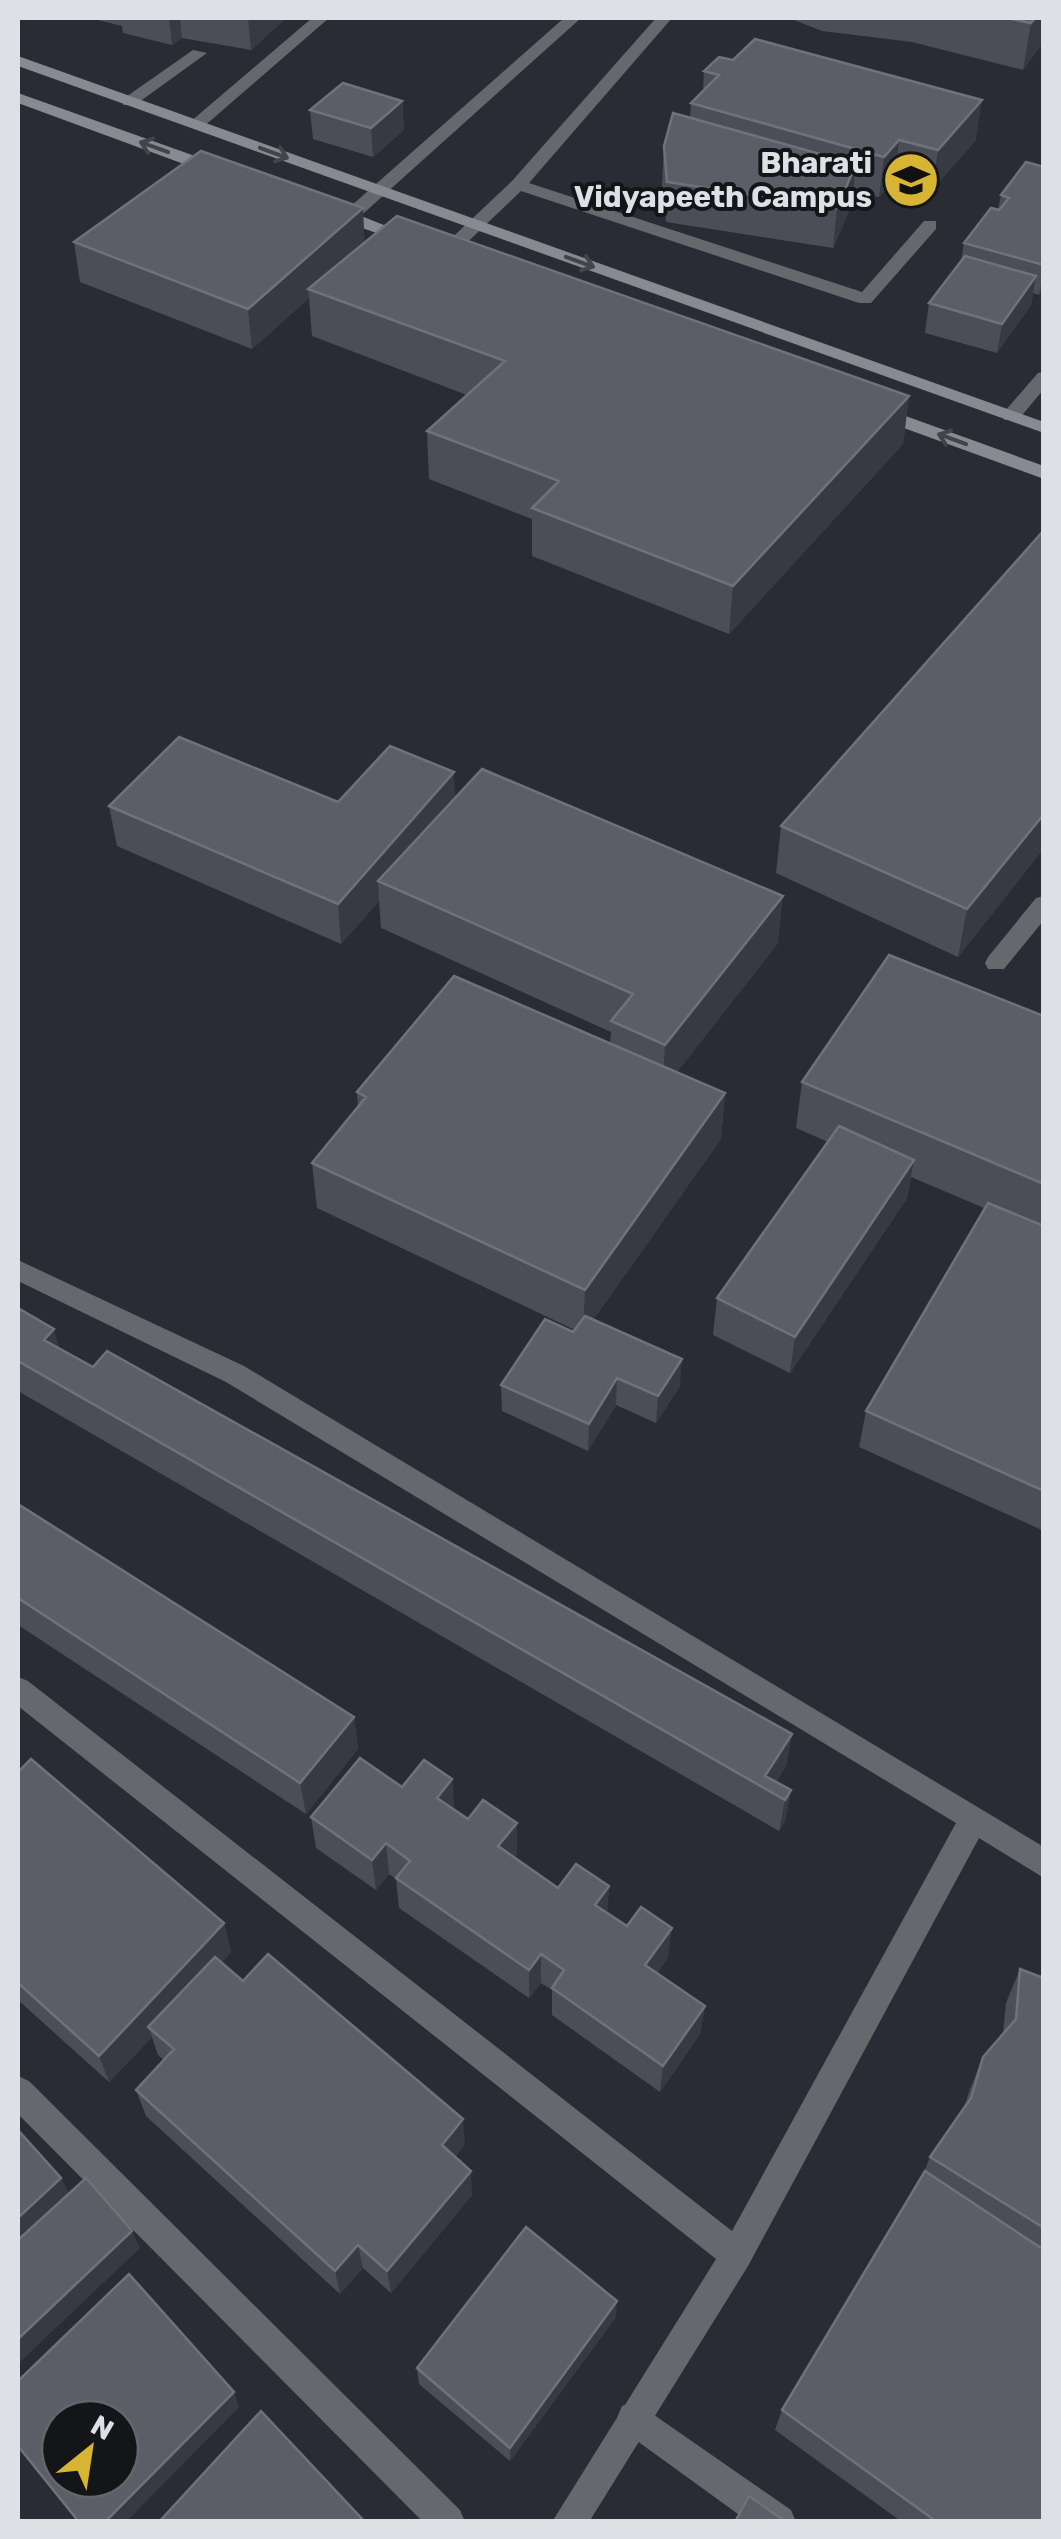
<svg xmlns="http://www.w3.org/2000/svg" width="1061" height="2539" font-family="Rubik,sans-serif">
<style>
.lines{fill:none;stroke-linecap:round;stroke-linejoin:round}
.lane{fill:#67686d;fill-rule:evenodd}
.street{fill:#67686d;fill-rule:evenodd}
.secondary{fill:#888a91;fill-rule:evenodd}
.wall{fill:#4b4e57}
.shaded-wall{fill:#373a43}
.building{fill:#5b5e66;stroke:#6f727a;stroke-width:2.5;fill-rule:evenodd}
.oneway{stroke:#424449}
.labels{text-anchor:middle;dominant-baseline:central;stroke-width:8;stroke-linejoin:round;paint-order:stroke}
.far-poi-label{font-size:30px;font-weight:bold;fill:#dee0e6;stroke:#141519;text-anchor:end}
</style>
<rect width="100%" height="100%" fill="#2a2c35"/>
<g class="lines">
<path class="lane" d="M 312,18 L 329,18 L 202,128 L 190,128 L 190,122 Z
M 564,18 L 581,18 L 355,221 L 343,221 L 343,213 Z
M 656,18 L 672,18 L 529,183 L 862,292 L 924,221 L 936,221 L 936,229 L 871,303 L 859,303 L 521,191 L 452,257 L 440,257 L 440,249 L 512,181 Z
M 193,50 L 207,53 L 135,105 L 123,105 L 123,99 Z
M 1044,372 L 1044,389 L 1018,420 L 1004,420 L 1004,412 L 1038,373 Z
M 1044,896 L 1044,920 L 1004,969 L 988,969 L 985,963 L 988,957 L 1036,898 Z
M 18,2076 L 29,2081 L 460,2510 L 465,2522 L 423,2522 L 18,2114 Z
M 634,2401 L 791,2510 L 796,2522 L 749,2522 L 622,2430 L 617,2418 L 622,2406 Z"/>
<path class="street" d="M 18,1260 L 244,1366 L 1044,1847 L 1044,1878 L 979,1838 L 748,2266 L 589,2522 L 552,2522 L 716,2259 L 18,1706 L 18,1677 L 28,1681 L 732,2231 L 956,1823 L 226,1382 L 18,1281 Z"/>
<path class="secondary" d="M 18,56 L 1044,422 L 1044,433 L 18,66 Z
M 18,93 L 223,166 L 225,170 L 211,174 L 18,103 Z
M 329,208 L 341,208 L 419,239 L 404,243 L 329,216 Z
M 875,405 L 1044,466 L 1044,479 L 868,415 L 866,411 Z"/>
</g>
<path class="wall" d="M 94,18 L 286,18 L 251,50 L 182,38 L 172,45 L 123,33 L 122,26 L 94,19 Z
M 789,18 L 1044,18 L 1044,41 L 1023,70 L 912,42 L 822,31 Z
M 704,71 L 976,140 L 932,190 L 895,179 L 879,197 L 854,190 L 852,204 L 833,248 L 666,222 L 662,185 L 664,146 L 690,118 L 691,103 L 703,91 Z
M 402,101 L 404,130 L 373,157 L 313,139 L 310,110 Z
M 1044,167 L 1044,288 L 1039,295 L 1033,293 L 1031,305 L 997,353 L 925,333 L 929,303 L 961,262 L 964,243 L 998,210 L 1001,195 Z
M 74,242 L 365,242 L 909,396 L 903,444 L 729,634 L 532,556 L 532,519 L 429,479 L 427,431 L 467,395 L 312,336 L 309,298 L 252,349 L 80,282 Z
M 1044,530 L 1044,848 L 958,957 L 776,873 L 781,826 Z
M 455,797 L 778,943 L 677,1072 L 725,1093 L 721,1139 L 593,1320 L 680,1386 L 656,1423 L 616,1405 L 588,1451 L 502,1411 L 501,1385 L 575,1330 L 317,1208 L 312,1163 L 358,1107 L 357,1092 L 610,1044 L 611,1032 L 381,928 L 379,901 L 341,944 L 117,846 L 109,806 L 338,802 Z
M 1044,1016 L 1044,1531 L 859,1447 L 866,1411 L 984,1208 L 911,1177 L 907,1198 L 790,1373 L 713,1335 L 717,1298 L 828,1142 L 796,1128 L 802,1082 Z
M 18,1308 L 59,1348 L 792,1734 L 786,1766 L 776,1782 L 791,1790 L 785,1821 L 779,1831 L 18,1391 Z
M 18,1504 L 354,1717 L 358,1749 L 306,1814 L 18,1625 Z
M 18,1772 L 224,1923 L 231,1952 L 221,1963 L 243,1981 L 465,2144 L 455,2157 L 472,2195 L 391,2293 L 363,2268 L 340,2294 L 146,2116 L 136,2090 L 164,2060 L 158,2055 L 152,2037 L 109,2082 L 18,2000 Z
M 452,1779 L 454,1810 L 468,1819 L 517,1823 L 517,1854 L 514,1858 L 558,1888 L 609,1886 L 607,1913 L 668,1957 L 657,1973 L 705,2006 L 700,2034 L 660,2092 L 552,2015 L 552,1990 L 541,1983 L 529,1998 L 399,1908 L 396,1879 L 389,1874 L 376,1890 L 316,1848 L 311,1817 L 402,1787 Z
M 1020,1969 L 1044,1978 L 1044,2522 L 902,2522 L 775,2430 L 782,2410 L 923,2175 L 930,2157 L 964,2108 L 970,2089 L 983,2057 L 1003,2033 L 1006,2003 Z
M 616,2317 L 510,2461 L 419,2384 L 417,2368 Z"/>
<path class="shaded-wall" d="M 169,18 L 180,18 L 182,38 L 172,45 Z
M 248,18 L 286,18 L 251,50 Z
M 1035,18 L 1044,18 L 1044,41 L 1023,70 L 1031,23 Z
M 982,100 L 976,140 L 932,190 L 938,150 Z
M 402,101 L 404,130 L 373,157 L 371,128 Z
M 899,140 L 895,179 L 879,197 L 884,157 Z
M 856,164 L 852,204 L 833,248 L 837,208 Z
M 363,208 L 365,248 L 308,289 L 309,298 L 252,349 L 248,309 Z
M 1044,269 L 1044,288 L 1039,295 Z
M 1036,276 L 1031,305 L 997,353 L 1002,324 Z
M 909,396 L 903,444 L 729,634 L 733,586 Z
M 454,772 L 456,813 L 378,881 L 379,901 L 341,944 L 338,904 Z
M 1044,814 L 1044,848 L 958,957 L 967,909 Z
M 783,896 L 778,943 L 662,1091 L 665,1045 Z
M 725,1093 L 721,1139 L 583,1334 L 585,1290 Z
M 914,1160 L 907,1198 L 790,1373 L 795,1337 Z
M 54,1329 L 64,1366 L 44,1340 Z
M 682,1359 L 680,1386 L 656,1423 L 658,1396 Z
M 617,1378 L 616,1405 L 588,1451 L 589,1424 Z
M 354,1717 L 358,1749 L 306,1814 L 300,1783 Z
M 792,1734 L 786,1766 L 770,1791 L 765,1776 Z
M 452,1779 L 454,1810 L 437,1798 Z
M 791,1790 L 785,1821 L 779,1831 L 785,1800 Z
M 517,1823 L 517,1854 L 499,1877 L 498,1846 Z
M 386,1843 L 389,1874 L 376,1890 L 372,1860 Z
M 609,1886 L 607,1916 L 595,1905 Z
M 224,1923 L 231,1952 L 155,2033 L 148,2027 L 152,2037 L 109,2082 L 99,2056 Z
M 672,1928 L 668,1957 L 643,1994 L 645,1965 Z
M 541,1954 L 541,1983 L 529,1998 L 529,1970 Z
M 705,2006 L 700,2034 L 660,2092 L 663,2066 Z
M 463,2119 L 465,2144 L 444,2170 L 442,2145 Z
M 471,2171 L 472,2195 L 391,2293 L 387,2271 Z
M 61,2178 L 70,2196 L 18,2245 L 18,2218 Z
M 132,2231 L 140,2248 L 19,2363 L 18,2339 Z
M 358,2245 L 363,2268 L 340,2294 L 335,2271 Z
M 617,2301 L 616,2317 L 510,2461 L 510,2448 Z
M 234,2392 L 239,2407 L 126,2522 L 105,2522 Z"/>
<path class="building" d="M 1007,18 L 1035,18 L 1031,23 Z
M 755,39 L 982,100 L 938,150 L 899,140 L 884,157 L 691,103 L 719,75 L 704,71 L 719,57 L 733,60 Z
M 343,83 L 402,101 L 371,128 L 310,110 Z
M 673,113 L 856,164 L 837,208 L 667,182 L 664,146 Z
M 201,151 L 363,208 L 248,309 L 74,242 Z
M 1026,162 L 1044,167 L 1044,265 L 964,243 L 991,208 L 999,210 L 1009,198 L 1001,195 Z
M 397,216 L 909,396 L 733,586 L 532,508 L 559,481 L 427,431 L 505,361 L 308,289 Z
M 965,256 L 1036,276 L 1002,324 L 929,303 Z
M 1044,530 L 1044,814 L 967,909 L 781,826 Z
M 179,737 L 338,802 L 390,746 L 454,772 L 338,904 L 109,806 Z
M 482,769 L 783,896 L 665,1045 L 611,1021 L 633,994 L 378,881 Z
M 889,955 L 1044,1016 L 1044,1184 L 802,1082 Z
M 454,976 L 725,1093 L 585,1290 L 312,1163 L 366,1097 L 357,1092 Z
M 839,1126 L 914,1160 L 795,1337 L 717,1298 Z
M 988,1203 L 1044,1226 L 1044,1491 L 866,1411 Z
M 18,1308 L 54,1329 L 44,1340 L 93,1367 L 107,1351 L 792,1734 L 765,1776 L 791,1790 L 785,1800 L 18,1361 Z
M 585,1316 L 682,1359 L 658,1396 L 617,1378 L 589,1424 L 501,1385 L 545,1319 L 573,1332 Z
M 18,1504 L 354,1717 L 300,1783 L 18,1598 Z
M 360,1758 L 402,1787 L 424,1760 L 452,1779 L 437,1798 L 468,1819 L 483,1800 L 517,1823 L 498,1846 L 558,1888 L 576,1864 L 609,1886 L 595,1905 L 627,1926 L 641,1907 L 672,1928 L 645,1965 L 705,2006 L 663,2066 L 552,1988 L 564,1970 L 541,1954 L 529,1970 L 396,1878 L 410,1861 L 386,1843 L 372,1860 L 311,1817 Z
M 31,1759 L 224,1923 L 99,2056 L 18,1983 L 18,1772 Z
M 268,1954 L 463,2119 L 442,2145 L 471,2171 L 387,2271 L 358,2245 L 335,2271 L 136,2090 L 174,2049 L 148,2027 L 215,1957 L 243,1981 Z
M 1020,1969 L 1044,1978 L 1044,2228 L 930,2157 L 971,2098 L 983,2057 L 1016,2019 Z
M 18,2130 L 61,2178 L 18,2218 Z
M 925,2171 L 1044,2250 L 1044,2522 L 937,2522 L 782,2410 Z
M 86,2178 L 132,2231 L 18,2339 L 18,2240 Z
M 526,2227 L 617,2301 L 510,2448 L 417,2368 Z
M 129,2274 L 234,2392 L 105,2522 L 79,2522 L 18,2446 L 18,2381 ZM 60,2419 L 120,2419 L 120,2479 L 60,2479 Z
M 261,2411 L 365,2522 L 159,2522 Z
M 749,2496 L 786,2522 L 735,2522 Z"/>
<defs><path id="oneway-shaft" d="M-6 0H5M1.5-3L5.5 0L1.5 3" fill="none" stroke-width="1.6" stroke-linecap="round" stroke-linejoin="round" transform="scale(2.5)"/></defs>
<g class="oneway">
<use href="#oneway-shaft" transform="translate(154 147) rotate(-160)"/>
<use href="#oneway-shaft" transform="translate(274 153) rotate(20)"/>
<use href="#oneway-shaft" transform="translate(580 262) rotate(20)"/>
<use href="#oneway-shaft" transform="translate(952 439) rotate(-160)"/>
</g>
<defs>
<g id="university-disc" transform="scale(2.875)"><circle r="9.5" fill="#d8b434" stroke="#141519"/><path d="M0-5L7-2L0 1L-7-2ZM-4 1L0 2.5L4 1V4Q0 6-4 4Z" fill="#111"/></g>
</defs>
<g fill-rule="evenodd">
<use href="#university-disc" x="911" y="180"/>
</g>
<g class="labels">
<g class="far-poi-label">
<text x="872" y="163">Bharati<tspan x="872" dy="34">Vidyapeeth Campus</tspan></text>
</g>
</g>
<rect width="1061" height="2539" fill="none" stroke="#dee0e6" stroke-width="40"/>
<g transform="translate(90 2449) rotate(30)"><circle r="48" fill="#141519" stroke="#65666b" stroke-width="2.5"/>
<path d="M0-8L18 38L0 25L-18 38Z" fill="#d8b434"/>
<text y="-15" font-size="28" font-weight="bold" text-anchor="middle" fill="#dee0e6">N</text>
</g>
</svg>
